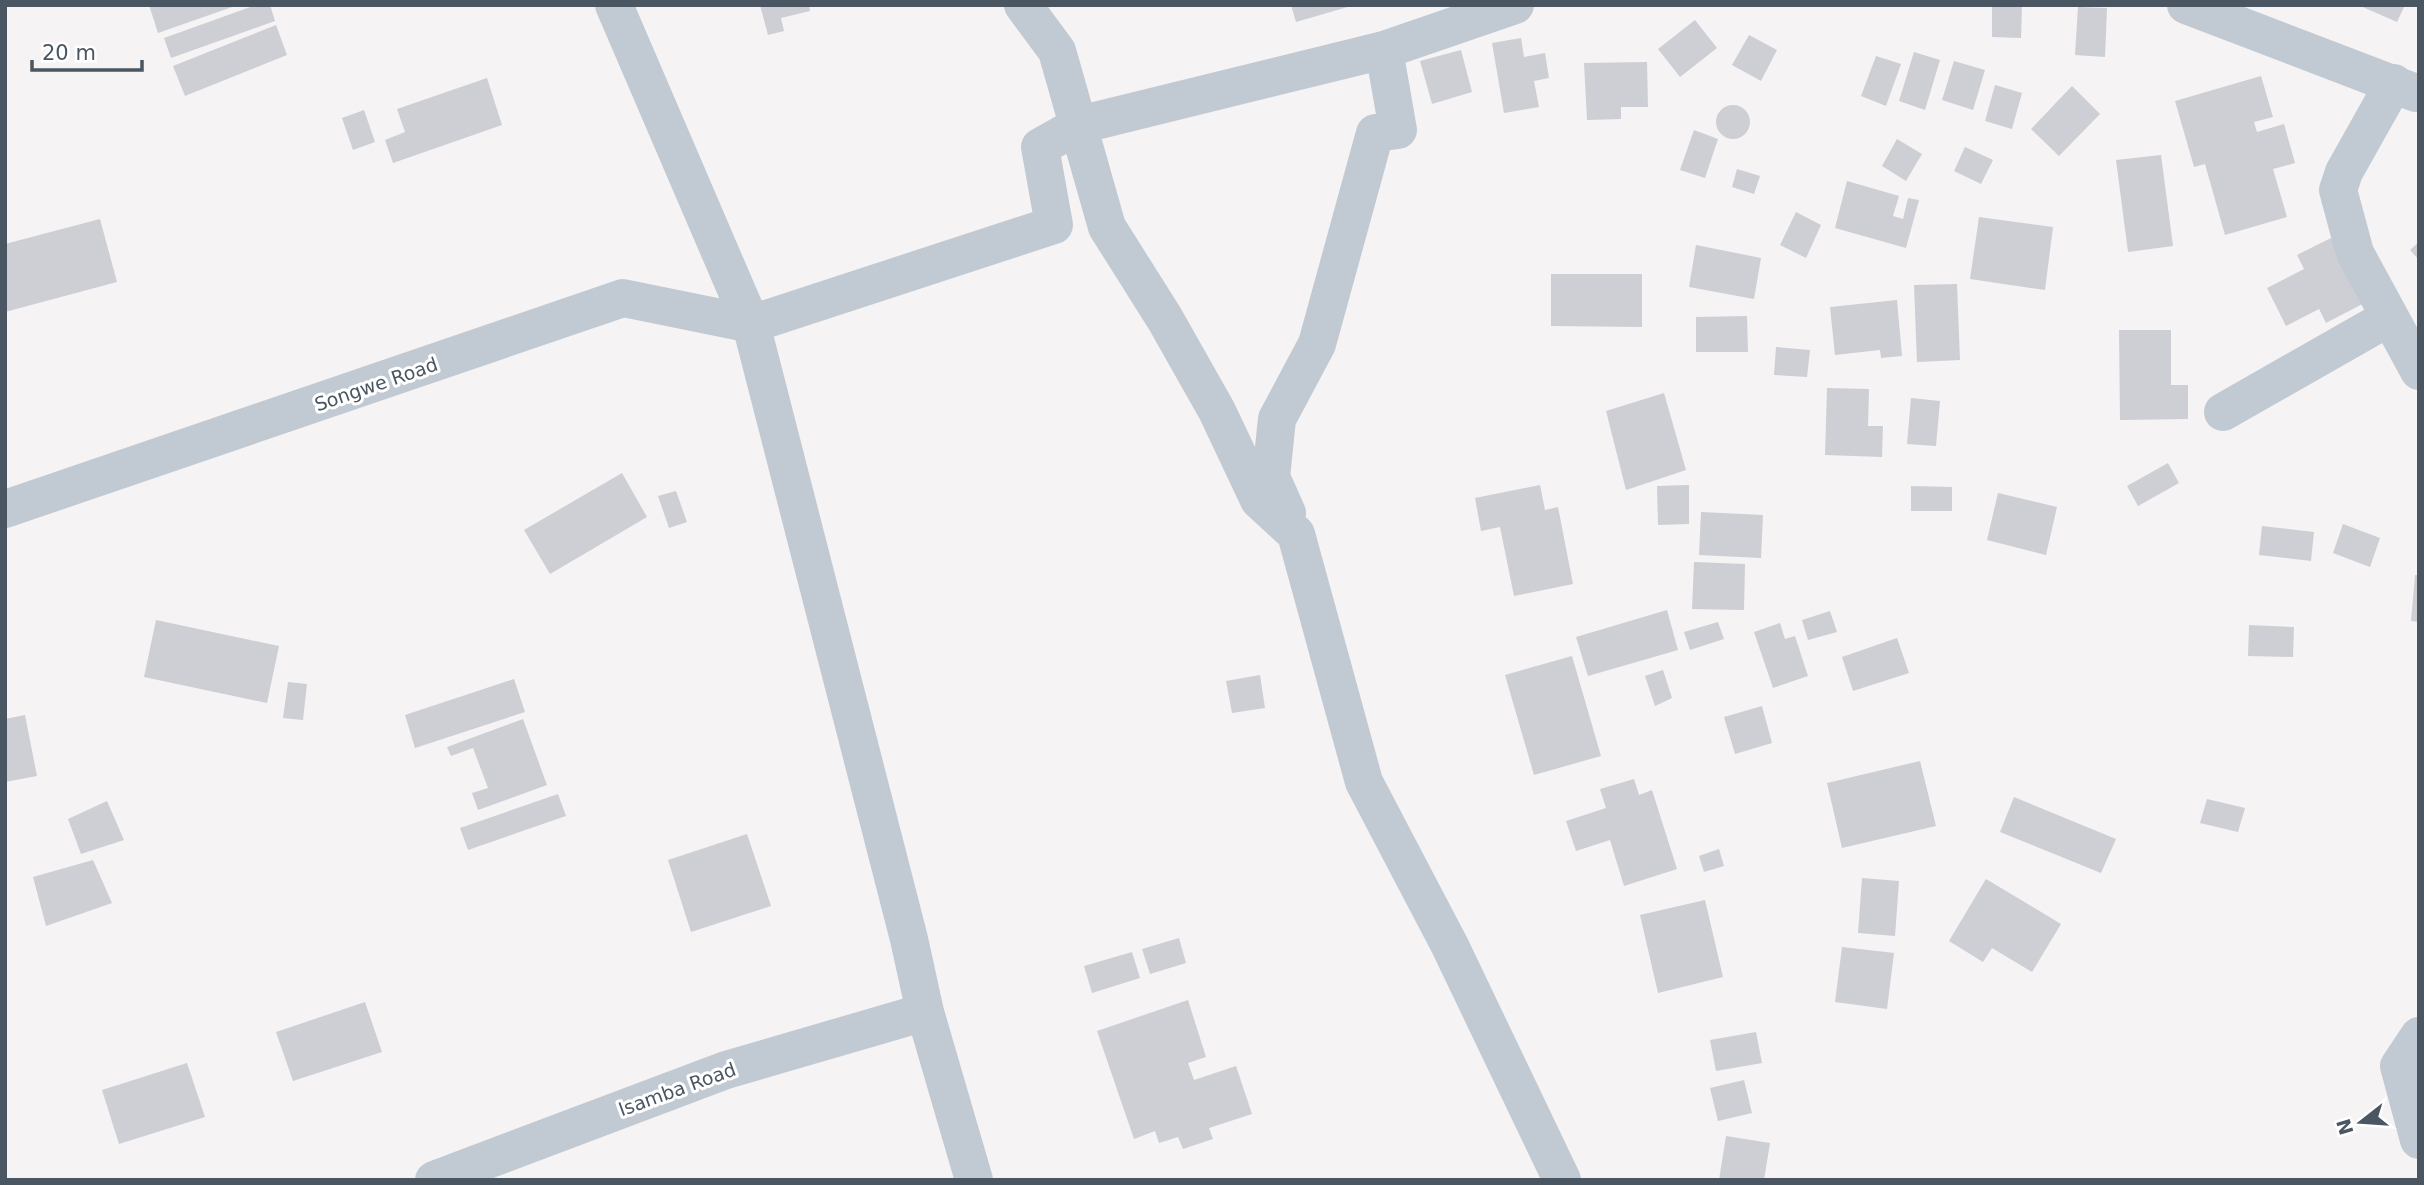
<svg xmlns="http://www.w3.org/2000/svg" width="2424" height="1185" font-family="'DejaVu Sans',sans-serif">
<style>
.building{fill:#cdcfd5}
.lines{fill:none;stroke-linecap:round;stroke-linejoin:round}
.minor{stroke:#c1cad2;stroke-width:38}
.labels{text-anchor:middle;dominant-baseline:central;stroke-width:6;stroke-linejoin:round;paint-order:stroke}
.street-label{font-size:19px;fill:#4a5661;stroke:#fff}
</style>
<rect width="100%" height="100%" fill="#f5f3f3"/>
<path class="building" d="M 149,5 L 235,5 L 235,6 L 158,33 Z
M 256,5 L 270,5 L 275,21 L 171,58 L 164,38 Z
M 760,5 L 809,5 L 810,11 L 781,18 L 784,31 L 768,35 Z
M 1291,5 L 1350,5 L 1351,6 L 1296,22 Z
M 1992,5 L 2022,5 L 2021,38 L 1992,37 Z
M 2358,5 L 2405,5 L 2397,22 Z
M 2078,7 L 2107,8 L 2105,57 L 2075,55 Z
M 1695,20 L 1717,48 L 1680,77 L 1658,49 Z
M 276,25 L 287,55 L 185,96 L 173,66 Z
M 1749,35 L 1777,50 L 1761,81 L 1732,65 Z
M 1521,38 L 1524,57 L 1545,53 L 1549,78 L 1534,81 L 1539,107 L 1504,113 L 1492,43 Z
M 1461,50 L 1472,92 L 1432,104 L 1420,61 Z
M 1914,52 L 1940,60 L 1925,110 L 1899,101 Z
M 1876,56 L 1901,64 L 1886,106 L 1861,96 Z
M 1954,61 L 1985,70 L 1973,110 L 1942,100 Z
M 1647,62 L 1648,107 L 1621,107 L 1621,119 L 1587,120 L 1584,63 Z
M 2261,76 L 2273,117 L 2254,122 L 2257,132 L 2284,124 L 2295,163 L 2273,169 L 2287,217 L 2225,235 L 2205,164 L 2194,167 L 2175,101 Z
M 487,78 L 502,125 L 393,163 L 385,140 L 405,132 L 397,109 Z
M 1995,85 L 2022,93 L 2012,129 L 1985,121 Z
M 2072,86 L 2100,114 L 2059,156 L 2031,129 Z
M1716 122a17 17 0 1 1 34 0a17 17 0 1 1-34 0Z
M 364,110 L 375,142 L 353,150 L 342,118 Z
M 1694,130 L 1718,139 L 1705,178 L 1680,170 Z
M 1897,139 L 1922,154 L 1906,181 L 1882,166 Z
M 1965,147 L 1993,160 L 1981,184 L 1954,171 Z
M 2161,155 L 2173,246 L 2128,252 L 2116,160 Z
M 1737,169 L 1760,176 L 1754,194 L 1732,187 Z
M 1847,181 L 1899,196 L 1893,216 L 1903,219 L 1908,198 L 1919,200 L 1906,248 L 1835,228 Z
M 1796,212 L 1821,225 L 1806,258 L 1780,245 Z
M 1979,217 L 2053,227 L 2045,290 L 1970,279 Z
M 100,219 L 117,282 L 5,312 L 5,244 Z
M 2339,234 L 2372,299 L 2326,323 L 2319,309 L 2286,326 L 2267,288 L 2304,269 L 2297,255 Z
M 2419,242 L 2419,260 L 2410,250 Z
M 1696,245 L 1761,258 L 1754,299 L 1689,287 Z
M 1551,274 L 1642,274 L 1642,327 L 1551,326 Z
M 1957,284 L 1960,360 L 1917,362 L 1914,285 Z
M 1897,300 L 1902,356 L 1881,358 L 1880,350 L 1835,355 L 1830,307 Z
M 1747,316 L 1748,352 L 1696,352 L 1696,317 Z
M 2119,330 L 2171,330 L 2171,385 L 2188,385 L 2188,419 L 2120,420 Z
M 1776,347 L 1810,350 L 1807,377 L 1774,375 Z
M 1827,388 L 1869,389 L 1868,426 L 1883,426 L 1882,457 L 1825,455 Z
M 1664,393 L 1686,470 L 1626,490 L 1606,411 Z
M 1911,398 L 1940,401 L 1936,446 L 1907,444 Z
M 2168,463 L 2179,483 L 2138,506 L 2127,486 Z
M 622,473 L 647,517 L 550,574 L 524,530 Z
M 1540,485 L 1545,510 L 1558,507 L 1573,584 L 1514,596 L 1500,527 L 1481,531 L 1475,498 Z
M 1689,485 L 1689,524 L 1658,525 L 1657,486 Z
M 1911,486 L 1952,487 L 1952,511 L 1911,511 Z
M 676,491 L 687,522 L 669,528 L 658,496 Z
M 1998,493 L 2057,507 L 2046,555 L 1987,540 Z
M 1701,512 L 1763,515 L 1761,558 L 1699,555 Z
M 2343,524 L 2380,538 L 2370,567 L 2333,553 Z
M 2262,526 L 2314,532 L 2311,561 L 2259,555 Z
M 1694,562 L 1745,564 L 1744,610 L 1692,609 Z
M 2415,575 L 2419,575 L 2419,622 L 2411,621 Z
M 1667,610 L 1678,650 L 1588,676 L 1576,637 Z
M 1830,611 L 1837,632 L 1808,640 L 1802,620 Z
M 156,620 L 279,646 L 267,703 L 144,677 Z
M 1718,622 L 1724,639 L 1690,650 L 1684,632 Z
M 1780,623 L 1785,639 L 1795,636 L 1808,676 L 1773,688 L 1754,632 Z
M 2249,625 L 2294,627 L 2293,657 L 2248,656 Z
M 1897,638 L 1909,673 L 1853,691 L 1842,657 Z
M 1572,656 L 1601,756 L 1534,775 L 1505,675 Z
M 1663,670 L 1672,698 L 1655,706 L 1645,676 Z
M 1260,675 L 1265,708 L 1232,713 L 1226,681 Z
M 514,679 L 525,712 L 415,748 L 405,715 Z
M 288,682 L 307,684 L 303,720 L 283,718 Z
M 1762,706 L 1772,743 L 1735,754 L 1724,717 Z
M 25,715 L 37,776 L 5,782 L 5,719 Z
M 523,719 L 547,785 L 478,810 L 472,793 L 488,788 L 473,748 L 451,756 L 447,747 Z
M 1920,761 L 1936,826 L 1842,848 L 1827,783 Z
M 1634,779 L 1639,795 L 1652,790 L 1677,869 L 1624,886 L 1610,840 L 1576,851 L 1566,821 L 1606,808 L 1600,789 Z
M 558,794 L 566,816 L 468,850 L 460,828 Z
M 2014,797 L 2116,839 L 2101,873 L 2000,832 Z
M 2207,799 L 2245,808 L 2238,832 L 2200,823 Z
M 107,801 L 124,840 L 81,854 L 68,819 Z
M 747,834 L 771,906 L 691,932 L 668,860 Z
M 1719,849 L 1724,866 L 1704,872 L 1699,856 Z
M 93,860 L 112,903 L 46,926 L 33,877 Z
M 1862,878 L 1899,881 L 1895,936 L 1858,933 Z
M 1986,879 L 2061,924 L 2032,972 L 1992,948 L 1983,962 L 1949,941 Z
M 1705,900 L 1723,977 L 1658,993 L 1640,915 Z
M 1179,938 L 1186,963 L 1150,974 L 1142,949 Z
M 1842,947 L 1894,953 L 1887,1009 L 1835,1002 Z
M 1132,952 L 1140,978 L 1092,993 L 1084,966 Z
M 1188,1000 L 1206,1057 L 1188,1063 L 1194,1080 L 1236,1066 L 1252,1114 L 1209,1128 L 1213,1139 L 1183,1149 L 1178,1137 L 1159,1143 L 1155,1131 L 1134,1139 L 1097,1031 Z
M 365,1002 L 382,1052 L 293,1081 L 276,1032 Z
M 1756,1032 L 1762,1063 L 1716,1071 L 1710,1040 Z
M 187,1063 L 205,1117 L 119,1144 L 102,1090 Z
M 1744,1080 L 1752,1113 L 1718,1121 L 1710,1088 Z
M 1726,1136 L 1770,1143 L 1764,1180 L 1719,1180 Z"/>
<g class="lines">
<path class="minor" d="M 614,5 L 751,324 L 909,939 L 925,1012 L 974,1180
M 1023,5 L 1057,51 L 1107,227 L 1165,319 L 1217,411 L 1259,500 L 1296,534 L 1364,782 L 1450,946 L 1562,1180
M 2186,5 L 2416,93
M 2394,83 L 2344,172 L 2338,190 L 2355,253 L 2419,371
M 2223,412 L 2388,318
M 5,509 L 623,298 L 751,324 L 1054,225 L 1040,147 L 1079,125 L 1384,50 L 1515,5
M 1287,513 L 1271,477 L 1277,419 L 1317,344 L 1375,133 L 1398,130 L 1384,50
M 2419,1036 L 2399,1066 L 2419,1140
M 434,1180 L 726,1070 L 925,1012"/>
</g>
<g class="labels">
<g class="street-label">
<text transform="translate(376 384) rotate(-19)">Songwe Road</text>
<text transform="translate(677 1089) rotate(-20)">Isamba Road</text>
</g>
</g>
<rect width="2424" height="1185" fill="none" stroke="#4a5661" stroke-width="14"/>
<g transform="translate(2361 1122) rotate(253)" stroke="#ffffff" stroke-width="5" paint-order="stroke">
<path d="M0-5L12 26L0 18L-12 26Z" fill="#4a5661"/>
<text y="-10" font-size="19" font-weight="bold" text-anchor="middle" fill="#4a5661">N</text>
</g>
<path d="M32 60v10h110v-10" fill="none" stroke="#4a5661" stroke-width="3.5"/>
<text x="42" y="60" font-size="21" fill="#4a5661" stroke="#ffffff" stroke-width="5" paint-order="stroke">20 m</text>
</svg>
